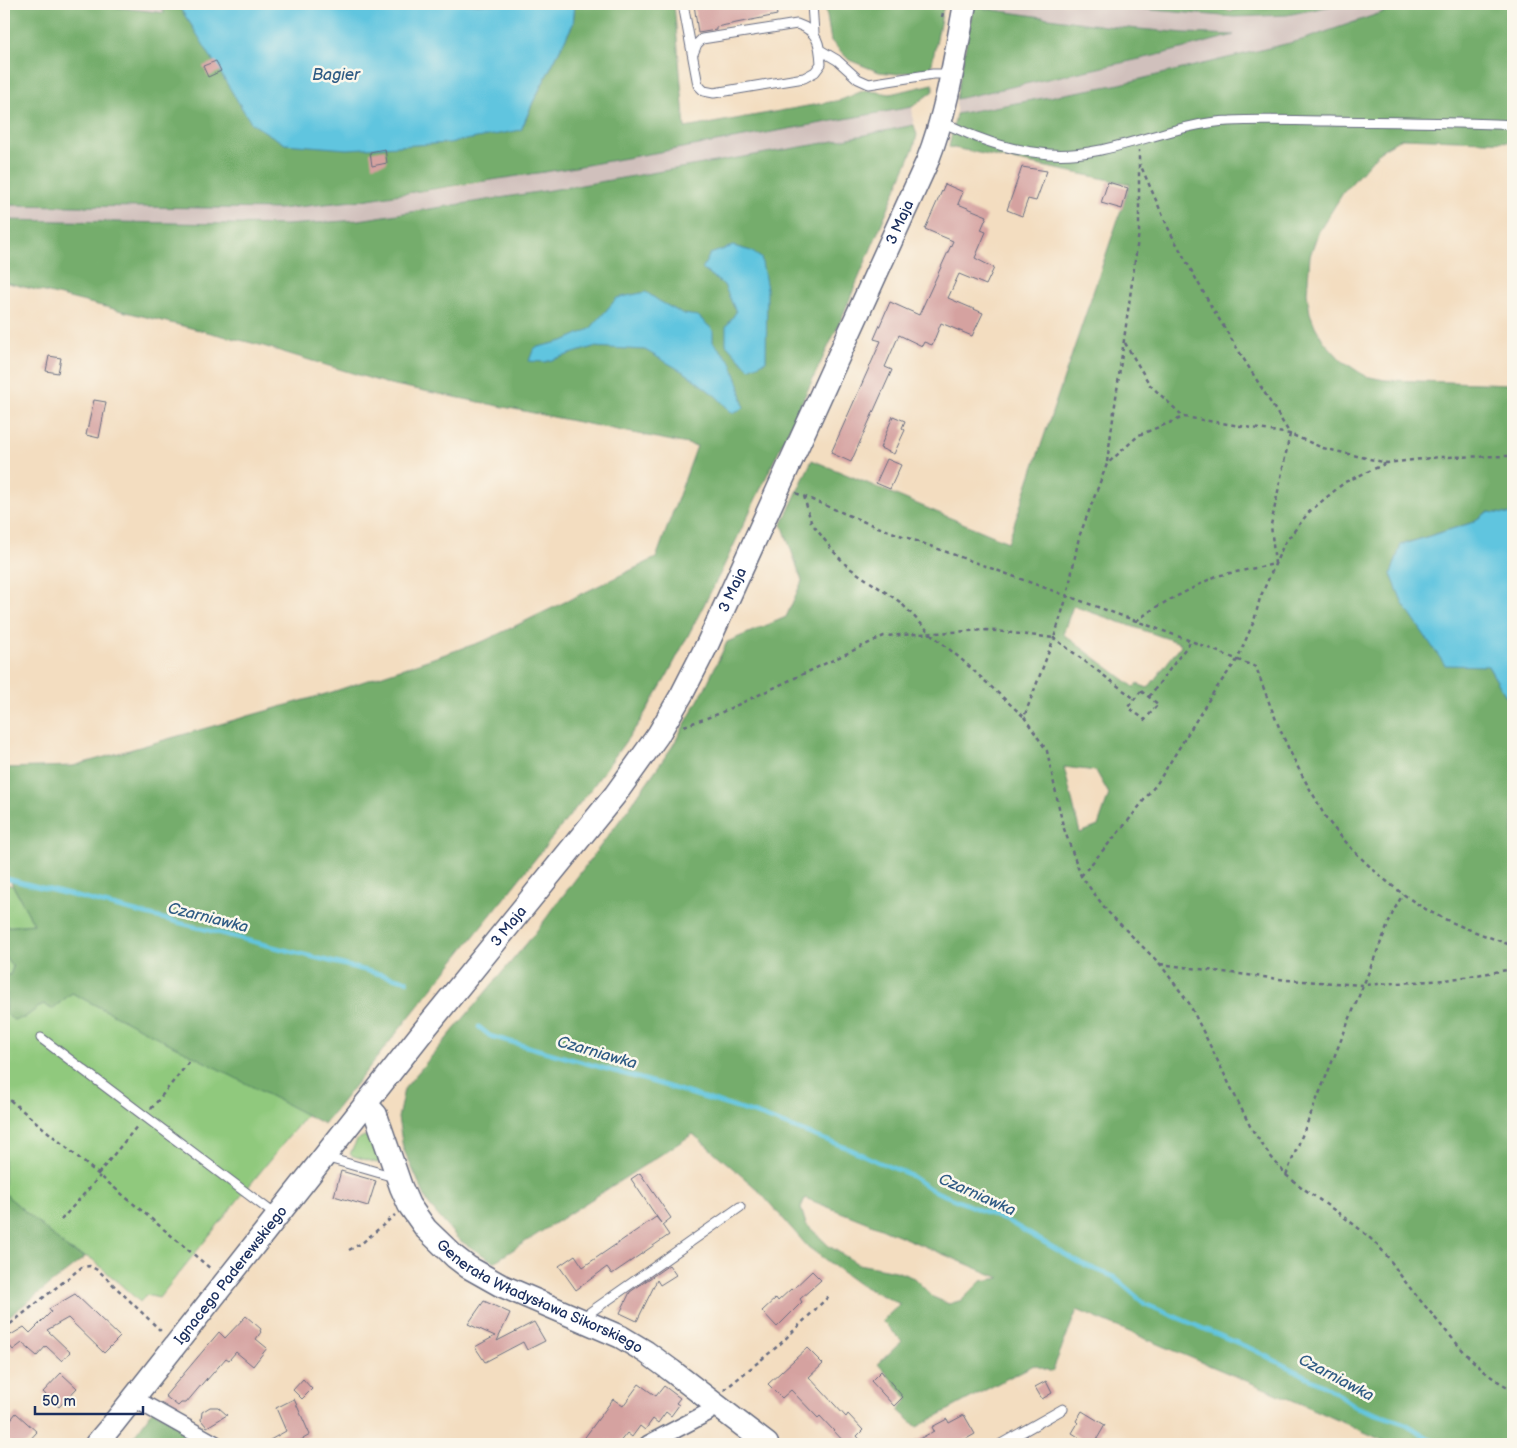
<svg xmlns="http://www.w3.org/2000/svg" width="1517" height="1448" font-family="'Balsamiq Sans',sans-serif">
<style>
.built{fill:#f4d3c0}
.industrial{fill:#d0c0bc}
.green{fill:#90c97d;stroke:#567c6e}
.forest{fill:#74ad6c;stroke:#486e65;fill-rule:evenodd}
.water{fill:#61c5df;stroke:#3e7a9e}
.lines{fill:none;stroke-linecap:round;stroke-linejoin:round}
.stream{stroke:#61c5df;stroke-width:4.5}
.building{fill:#d5a2a0}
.lane-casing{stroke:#676c80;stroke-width:11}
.street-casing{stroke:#676c80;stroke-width:19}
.secondary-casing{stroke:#676c80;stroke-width:25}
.path{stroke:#676c80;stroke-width:2.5;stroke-dasharray:4 4;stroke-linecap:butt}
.lane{stroke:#fff;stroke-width:9}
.street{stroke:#fff;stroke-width:16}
.secondary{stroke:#fff;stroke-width:22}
.labels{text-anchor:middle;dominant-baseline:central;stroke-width:5;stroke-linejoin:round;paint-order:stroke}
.street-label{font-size:15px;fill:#1b2f5e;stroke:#fbf7ec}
.water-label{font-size:16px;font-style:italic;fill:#305c85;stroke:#fbf7ec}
</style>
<rect width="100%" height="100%" fill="#fbf7ec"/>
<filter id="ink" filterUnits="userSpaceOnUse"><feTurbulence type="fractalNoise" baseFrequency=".02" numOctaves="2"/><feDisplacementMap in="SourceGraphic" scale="10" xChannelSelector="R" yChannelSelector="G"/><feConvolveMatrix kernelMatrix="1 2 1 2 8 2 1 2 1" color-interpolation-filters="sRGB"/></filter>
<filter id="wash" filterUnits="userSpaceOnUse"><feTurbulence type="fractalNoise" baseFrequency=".0096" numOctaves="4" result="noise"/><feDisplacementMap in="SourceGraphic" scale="20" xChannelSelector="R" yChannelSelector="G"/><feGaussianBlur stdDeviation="1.12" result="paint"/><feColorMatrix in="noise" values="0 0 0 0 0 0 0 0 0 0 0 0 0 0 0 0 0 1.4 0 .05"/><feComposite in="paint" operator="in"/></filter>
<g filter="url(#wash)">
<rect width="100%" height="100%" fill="#f3ddc0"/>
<path class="built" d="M 1184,4 L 1266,4 L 1231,11 Z"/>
<path class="industrial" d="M 87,4 L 158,4 L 166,13 Z
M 974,4 L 1085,4 L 1234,17 L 1287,15 L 1341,4 L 1407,4 L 1302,40 L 1120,84 L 956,114 L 956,99 L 1158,55 L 1231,35 L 1185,33 L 1105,26 L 973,7 Z
M 912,107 L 914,125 L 824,143 L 576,186 L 359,220 L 286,225 L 4,220 L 4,205 L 279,209 L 362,200 L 456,187 Z"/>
<path class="green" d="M 4,884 L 13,886 L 34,924 L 4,927 Z
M 4,955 L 13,967 L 10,975 L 4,975 Z
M 4,992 L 7,994 L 5,1012 L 24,1018 L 43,1004 L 52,1009 L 72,993 L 307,1114 L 159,1298 L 146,1295 L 140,1302 L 92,1259 L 69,1250 L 4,1193 Z
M 364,1136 C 375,1139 376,1152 379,1162 L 377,1163 L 353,1156 L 350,1154 L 357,1140 Z"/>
<path class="forest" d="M 4,4 L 87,4 L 165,13 L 158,4 L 177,4 L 192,26 L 521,130 L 533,102 L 573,24 L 575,4 L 674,4 L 685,128 L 841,100 L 865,90 L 890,94 L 933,84 L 933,91 L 912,107 L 570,168 L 362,200 L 279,209 L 4,205 Z
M 825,4 L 944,4 L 931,68 L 898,74 L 879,72 L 849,60 L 831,41 Z
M 1085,4 L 1184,4 L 1231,11 L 1266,4 L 1341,4 L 1287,15 L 1234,17 Z
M 1407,4 L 1513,4 L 1513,142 L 1402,138 L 1380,151 L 1343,193 L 1318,233 L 1310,256 L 1307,293 L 1310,313 L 1315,326 L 1323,340 L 1341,360 L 1365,376 L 1385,380 L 1513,384 L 1513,515 L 1488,512 L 1471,523 L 1401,545 L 1488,666 L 1507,698 L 1513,701 L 1513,1444 L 1391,1444 L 1304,1405 L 1077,1310 L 1052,1372 L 1034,1365 C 995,1384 956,1406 917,1427 L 898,1410 L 908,1399 L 878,1364 L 902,1341 L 882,1321 L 900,1304 L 860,1285 L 808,1247 L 757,1189 L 693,1134 L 494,1262 L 459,1240 L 429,1205 L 403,1148 L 398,1118 L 404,1089 L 532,937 L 623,816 L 672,747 L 704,690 L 727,642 L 786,617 L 802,581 L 782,524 L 812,460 L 1008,542 L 1130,184 L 949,147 L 956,114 L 1120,84 L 1302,40 ZM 1073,606 L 1180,643 L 1181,645 L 1148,688 L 1137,684 L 1134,687 L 1063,634 ZM 1064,767 L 1096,771 L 1109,794 L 1098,826 L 1080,833 ZM 805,1198 L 876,1226 L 1000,1278 L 981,1281 L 962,1300 L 949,1304 L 933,1297 L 914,1278 L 896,1271 L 858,1264 L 829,1246 L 806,1224 L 801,1208 Z
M 973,7 L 1105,26 L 1185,33 L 1234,35 L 1158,55 L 956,99 Z
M 914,125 L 917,135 L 914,147 L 840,322 L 721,572 L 667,676 L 639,723 L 591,789 L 324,1124 L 72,993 L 52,1009 L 43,1004 L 24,1018 L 13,1020 L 5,1012 L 7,994 L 4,992 L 4,975 L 10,975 L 13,967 L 4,955 L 4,927 L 34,924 L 6,873 L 4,872 L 4,768 L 73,766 L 329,693 L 484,641 L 656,558 L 697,446 L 385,383 L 260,345 L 4,282 L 4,220 L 286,225 L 359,220 L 576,186 L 824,143 Z
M 4,1193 L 69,1250 L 85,1257 L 12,1314 L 4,1319 Z
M 153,1410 L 210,1444 L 128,1444 Z"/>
<path class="water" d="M 177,4 L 575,4 L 573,24 L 533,102 L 521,130 L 449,143 L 347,149 L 285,144 L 251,123 L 192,26 Z
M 733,246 L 751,251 L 761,258 L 767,289 L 766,361 L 749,369 L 726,344 L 726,327 L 736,312 L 724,285 L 702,269 L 710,254 Z
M 646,292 L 659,301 L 683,314 L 698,316 L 713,330 L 713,342 L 731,362 L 739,385 L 744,408 L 732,413 L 717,397 L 687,374 L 645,350 L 593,347 L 545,362 L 529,361 L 534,348 L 563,341 L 590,329 L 617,298 Z
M 1488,512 L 1513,515 L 1513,701 L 1507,698 L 1488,666 L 1445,665 L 1403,604 L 1391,574 L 1401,545 L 1471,523 Z"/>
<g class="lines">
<path class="stream" d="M 4,878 L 407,981
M 479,1027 L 490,1036 L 663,1085 L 759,1115 L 850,1149 L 878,1162 L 908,1174 L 932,1190 L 1011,1223 L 1078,1262 L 1114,1277 L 1145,1304 L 1252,1349 L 1327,1387 L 1356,1407 L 1406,1424 L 1438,1444"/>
</g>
<g id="blocks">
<path class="building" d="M 694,4 L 775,4 L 777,15 L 716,27 L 716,30 L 698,33 Z
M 216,61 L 221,71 L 208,77 L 203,66 Z
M 385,149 L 387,163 L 372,166 L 370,152 Z
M 1022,167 L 1047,171 L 1036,201 L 1028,199 L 1022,216 L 1007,210 Z
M 1108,182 L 1128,188 L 1122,209 L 1101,203 Z
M 945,184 L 963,192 L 958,204 L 987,216 L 981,230 L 986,232 L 975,258 L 994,268 L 986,285 L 959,274 L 948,298 L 983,313 L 972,336 L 941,323 L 932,345 L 924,342 L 922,346 L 899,335 L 885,367 L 892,370 L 851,462 L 831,453 L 881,341 L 874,339 L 890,302 L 919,315 L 953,241 L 925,229 Z
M 49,356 L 61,358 L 58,373 L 46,371 Z
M 94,400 L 106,402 L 99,438 L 86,435 Z
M 893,416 L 905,421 L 902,428 L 905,430 L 894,454 L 880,448 Z
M 887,459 L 901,465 L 890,489 L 876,483 Z
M 341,1171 L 376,1181 L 368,1206 L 334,1196 Z
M 640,1173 L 671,1218 L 662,1225 L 669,1235 L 612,1274 L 607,1267 L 576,1290 L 559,1266 L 575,1255 L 583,1267 L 656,1217 L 661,1223 L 631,1179 Z
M 669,1265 L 676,1275 L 660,1285 L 657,1280 L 637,1321 L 620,1313 L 630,1292 Z
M 812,1271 L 821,1280 L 800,1299 L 802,1302 L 777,1327 L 762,1311 L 776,1298 L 778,1301 L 791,1289 L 792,1290 Z
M 75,1294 L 120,1337 L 104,1353 L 68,1318 L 47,1330 L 70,1352 L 62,1361 L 46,1346 L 37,1356 L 22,1343 L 13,1350 L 4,1339 L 24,1327 L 30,1333 L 51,1312 L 49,1309 Z
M 484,1301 L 510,1313 L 497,1341 L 534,1322 L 545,1341 L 527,1350 L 523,1342 L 485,1362 L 475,1347 L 495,1336 L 468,1324 Z
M 246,1316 L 261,1329 L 260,1331 L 261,1332 L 256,1339 L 267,1348 L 253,1366 L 236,1352 L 229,1360 L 226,1358 L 206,1381 L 207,1378 L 186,1403 L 181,1403 L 178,1406 L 165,1396 L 219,1332 L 225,1338 Z
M 807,1348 L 823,1364 L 809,1377 L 846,1417 L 848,1414 L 863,1430 L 857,1436 L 864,1444 L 846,1444 L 820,1416 L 818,1418 L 791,1390 L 782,1398 L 768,1384 Z
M 881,1371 L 903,1397 L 894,1406 L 871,1381 Z
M 61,1373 L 77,1388 L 59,1407 L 43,1392 Z
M 303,1379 L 312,1389 L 302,1399 L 293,1390 Z
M 1046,1381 L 1052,1393 L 1042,1399 L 1035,1387 Z
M 639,1384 L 656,1396 L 664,1386 L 680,1398 L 676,1403 L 679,1405 L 671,1416 L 666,1412 L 658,1423 L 653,1419 L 645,1430 L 640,1426 L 632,1437 L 627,1433 L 618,1444 L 580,1444 L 613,1399 L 623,1406 Z
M 294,1399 L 310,1435 L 294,1444 L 263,1444 L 286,1431 L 276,1408 Z
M 210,1407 L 218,1407 L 227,1415 L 207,1427 L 201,1420 L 202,1412 Z
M 1082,1411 L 1105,1425 L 1094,1444 L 1090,1444 L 1072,1433 L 1078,1423 L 1076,1421 Z
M 16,1413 L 37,1432 L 26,1444 L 12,1444 L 4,1437 L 4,1428 Z
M 964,1415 L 975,1434 L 957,1444 L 910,1444 L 934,1431 L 932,1427 L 947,1419 L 949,1423 Z"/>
</g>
</g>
<g filter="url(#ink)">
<use href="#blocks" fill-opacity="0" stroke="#676c80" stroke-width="1"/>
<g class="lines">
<g class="lane-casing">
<path id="lane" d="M 683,4 L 698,85 L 704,91 L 714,93 L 804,78 L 815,72 L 821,64 C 820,44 818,31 797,24 L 702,39 L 697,44 L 693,54
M 812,4 L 814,33
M 820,50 L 837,60 L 858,79 L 869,84 L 933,74 L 952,74
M 941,122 C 954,127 966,133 979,138 C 1002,147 1025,152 1049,154 C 1109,159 1169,123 1230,121 C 1263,119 1296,121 1328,121 C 1390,122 1452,122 1513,125
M 41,1038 L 277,1216
M 325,1157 L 394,1177
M 582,1318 L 740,1207
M 1001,1444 L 1063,1409"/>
</g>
<g class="street-casing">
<path id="street" d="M 133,1398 L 215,1444
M 648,1444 L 707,1413 L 715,1403"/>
</g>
<g class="secondary-casing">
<g id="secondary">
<path id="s1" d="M 366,1104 L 376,1115 L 401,1187 L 409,1205 L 426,1229 L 455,1257 L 468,1267 L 500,1285 L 621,1337 L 646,1352 L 672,1371 L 767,1444"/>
<path id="s2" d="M 96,1444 L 113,1424 L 424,1030 L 615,795 L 658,735 L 682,694 L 708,643 L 927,162 C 947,111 955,57 965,4"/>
</g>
</g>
<path class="path" d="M 942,17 L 945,4
M 1125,343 L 1150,385 L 1184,417
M 1107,462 L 1139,232 L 1139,150
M 796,493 L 867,523 L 1191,641 L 1256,667 C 1272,712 1289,755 1314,796 C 1319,805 1323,814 1329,822 C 1354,854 1385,883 1419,905 C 1447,923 1482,934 1513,946
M 804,496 L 811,522 L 833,551 L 848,567 L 900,602 L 931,634 L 961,659 L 1024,717 L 1054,638 L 1135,699
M 1136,621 L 1156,607 L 1216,576 L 1275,564 L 1271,525 L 1290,434 L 1323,448 L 1387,463 L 1440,457 L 1513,456
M 1141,691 L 1158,704 L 1145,720 L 1128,707 Z
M 1149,697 L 1191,641
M 1024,717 L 1047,751 L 1063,826 L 1081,876 L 1108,912 L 1160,964 L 1189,1003 L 1251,1128 L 1268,1153 L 1286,1175 L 1394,910 L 1403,894
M 684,726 L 718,714 L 884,636 L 987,630 L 1054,638 L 1067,596 L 1079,537 L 1107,464 L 1139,435 L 1184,417 L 1290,434 L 1211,306 L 1170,232 L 1140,164
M 1081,876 L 1128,821 L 1158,782 L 1213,693 L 1237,660 L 1254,621 L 1260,598 L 1284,544 L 1309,512 L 1345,482 L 1387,463
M 1160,964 L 1287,980 L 1364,985 L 1446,980 L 1513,969
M 4,1095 L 211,1269
M 151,1109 L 189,1062
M 98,1174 L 138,1125
M 1286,1175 C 1315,1199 1349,1217 1376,1244 C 1387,1254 1395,1268 1404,1280 C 1415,1295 1428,1309 1440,1324 C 1460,1347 1484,1378 1513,1389
M 61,1220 L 100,1176
M 349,1250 L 362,1243 L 395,1215
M 4,1329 L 82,1267 L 90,1266 L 99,1271 L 162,1332
M 724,1390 L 778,1346 L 829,1296"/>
<use href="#lane" class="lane"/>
<use href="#street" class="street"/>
<use href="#secondary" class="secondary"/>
</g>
</g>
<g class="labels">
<g class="street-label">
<text stroke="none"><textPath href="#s2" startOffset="1472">3 Maja</textPath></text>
<text stroke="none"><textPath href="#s2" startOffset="1068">3 Maja</textPath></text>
<text stroke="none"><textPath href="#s2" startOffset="662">3 Maja</textPath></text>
<text stroke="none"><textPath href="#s2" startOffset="216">Ignacego Paderewskiego</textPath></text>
<text stroke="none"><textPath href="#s1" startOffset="274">Generała Władysława Sikorskiego</textPath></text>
</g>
<g class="water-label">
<text x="336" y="75">Bagier</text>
<text transform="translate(208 918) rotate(14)">Czarniawka</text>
<text transform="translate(597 1053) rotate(16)">Czarniawka</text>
<text transform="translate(977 1195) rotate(24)">Czarniawka</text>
<text transform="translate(1336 1378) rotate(28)">Czarniawka</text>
</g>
</g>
<rect width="1517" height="1448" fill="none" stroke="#fbf7ec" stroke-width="20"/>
<path d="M35 1406v8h108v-8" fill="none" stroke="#1b2f5e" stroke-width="2.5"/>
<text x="42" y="1406" font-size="15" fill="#1b2f5e" stroke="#fbf7ec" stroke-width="4" paint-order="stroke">50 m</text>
</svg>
